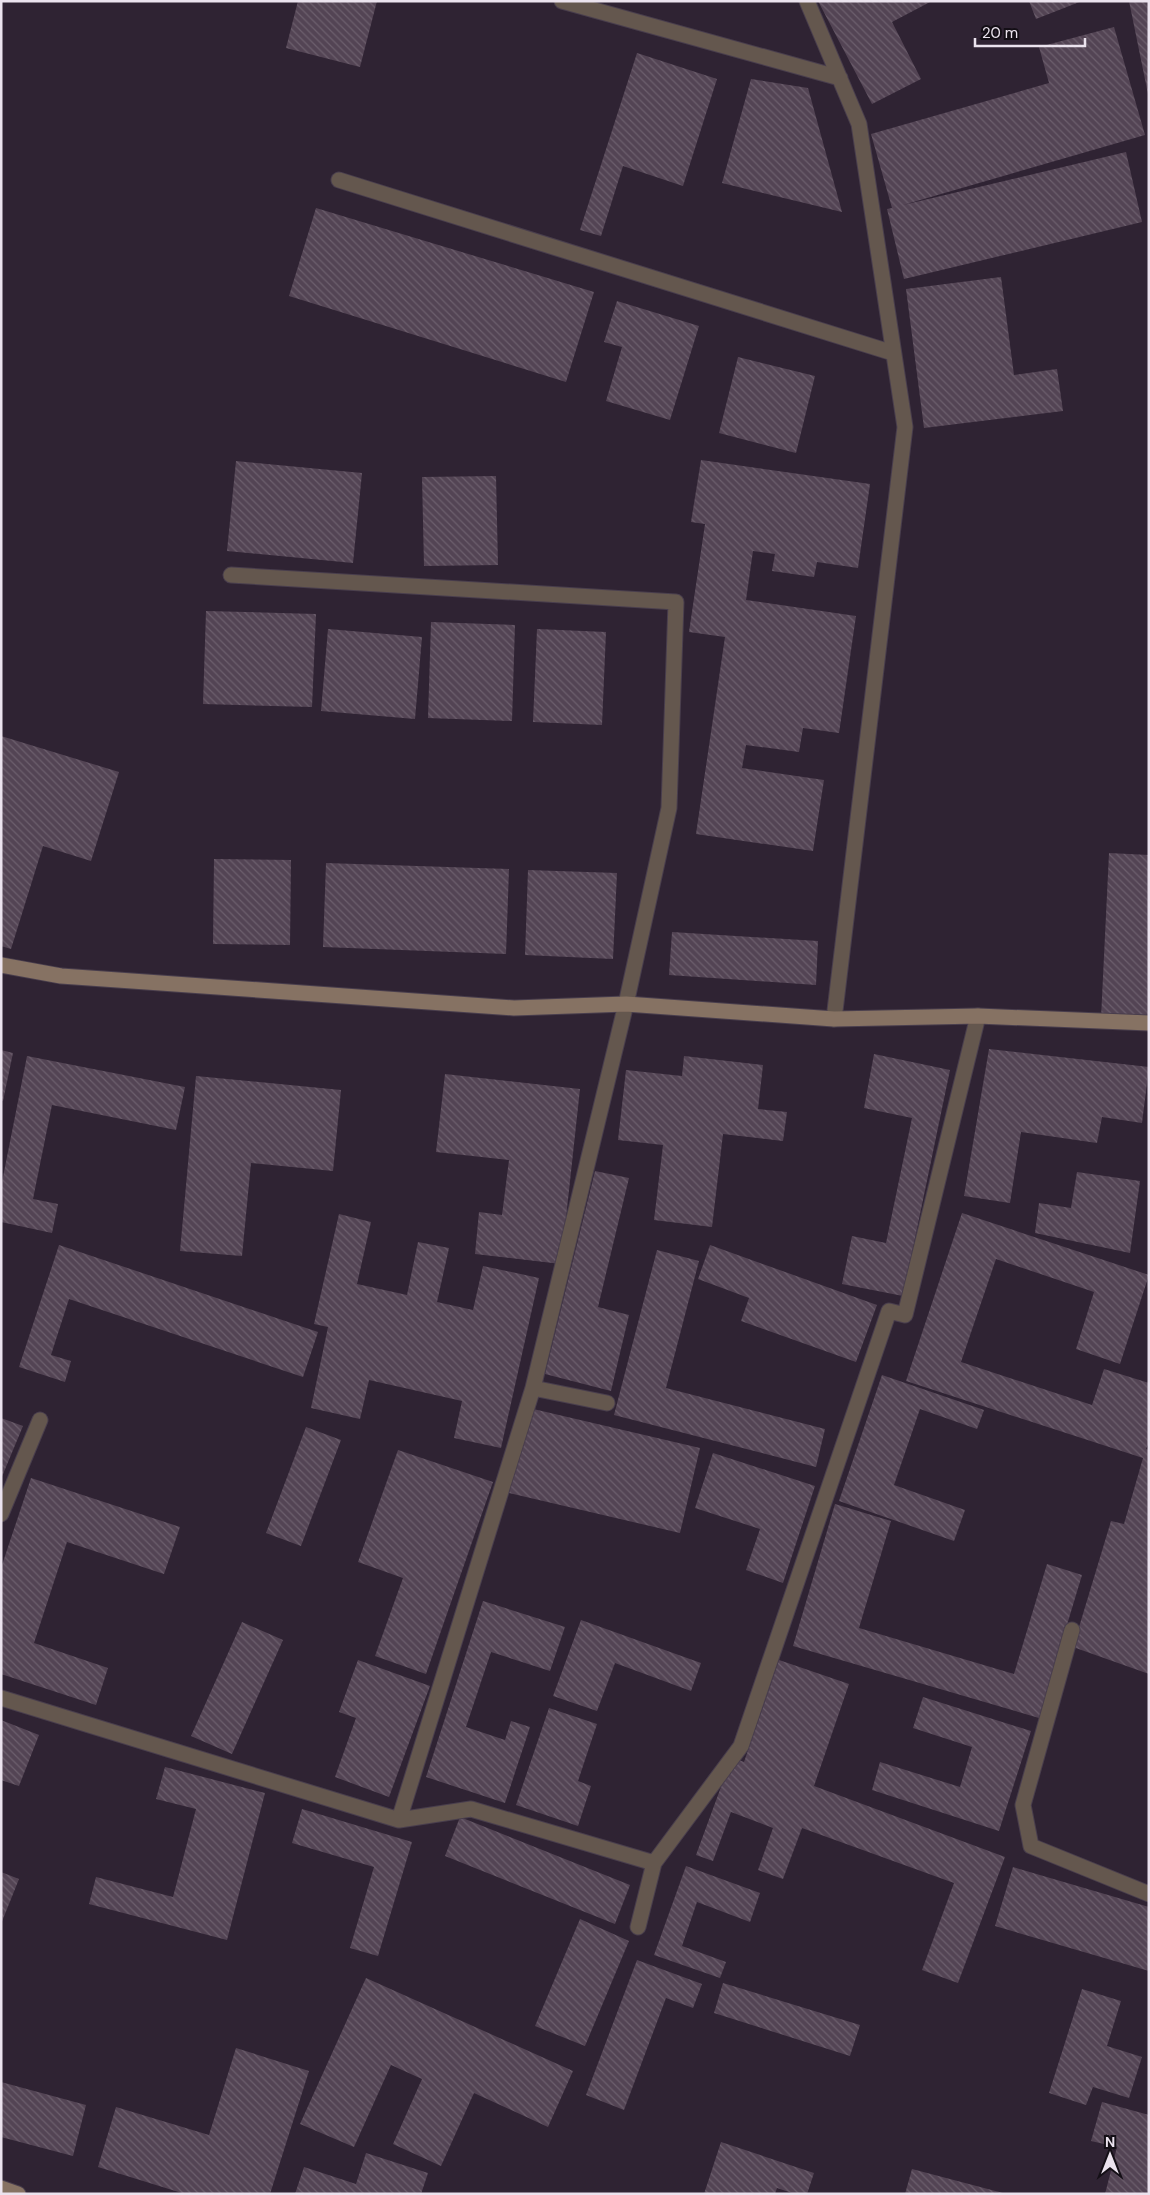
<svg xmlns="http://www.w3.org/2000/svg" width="1150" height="2195" font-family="'DM Sans',sans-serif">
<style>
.building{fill:url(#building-back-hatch)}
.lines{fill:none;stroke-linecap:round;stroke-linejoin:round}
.street-casing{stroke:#493e4d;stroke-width:17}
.secondary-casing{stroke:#493e4d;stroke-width:17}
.street{stroke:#64574e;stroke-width:15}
.secondary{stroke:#867263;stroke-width:15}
</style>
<defs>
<pattern id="building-back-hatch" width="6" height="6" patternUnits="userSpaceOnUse" patternTransform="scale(1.25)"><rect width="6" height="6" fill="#534454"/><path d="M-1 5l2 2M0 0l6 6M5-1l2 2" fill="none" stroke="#6c5f6d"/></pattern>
</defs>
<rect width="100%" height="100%" fill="#2f2333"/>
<path class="building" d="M 298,1 L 377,1 L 360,67 L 286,48 Z
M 818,1 L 932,1 L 892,22 L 921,79 L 872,104 Z
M 1029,1 L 1082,1 L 1036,19 Z
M 1129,1 L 1149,1 L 1149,94 L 1148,94 Z
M 1114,27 L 1145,135 L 903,205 L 1126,152 L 1142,222 L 904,279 L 887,209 L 892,208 L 871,134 L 1049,83 L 1039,47 Z
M 637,53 L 717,79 L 683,186 L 623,166 L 601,236 L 580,230 Z
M 751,79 L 808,88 L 842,212 L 722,183 Z
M 316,208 L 594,292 L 566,382 L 289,296 Z
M 1001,277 L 1014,375 L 1057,369 L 1063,411 L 924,428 L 906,289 Z
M 617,301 L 699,326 L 670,420 L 606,401 L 622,347 L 604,342 Z
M 738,357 L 815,376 L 796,453 L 719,433 Z
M 701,460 L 870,484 L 858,568 L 817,562 L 814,577 L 772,571 L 775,554 L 753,551 L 746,600 L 856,616 L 839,733 L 803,728 L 799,752 L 746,745 L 742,768 L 824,780 L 813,851 L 696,834 L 725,637 L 689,632 L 705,524 L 691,522 Z
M 236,461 L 362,473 L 353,563 L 227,551 Z
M 496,476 L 498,565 L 424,566 L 422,477 Z
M 206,611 L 316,614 L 312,707 L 203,704 Z
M 431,622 L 515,625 L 512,721 L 428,718 Z
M 328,629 L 422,637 L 415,719 L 321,711 Z
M 537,629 L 606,632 L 602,725 L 533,722 Z
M 1,736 L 119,772 L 91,861 L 43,846 L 11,949 L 1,946 Z
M 1109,853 L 1149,855 L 1149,1020 L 1101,1018 Z
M 214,859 L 291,860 L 290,945 L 213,944 Z
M 326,863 L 509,869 L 506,954 L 323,947 Z
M 528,870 L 617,873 L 613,959 L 525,955 Z
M 672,932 L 818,941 L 816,985 L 669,975 Z
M 989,1049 L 1149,1067 L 1142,1123 L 1102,1117 L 1097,1143 L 1021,1132 L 1010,1203 L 964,1196 Z
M 1,1050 L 13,1053 L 3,1101 L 1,1100 Z
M 874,1054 L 950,1070 L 903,1296 L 842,1284 L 852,1236 L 886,1243 L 912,1118 L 864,1108 Z
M 27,1056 L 185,1087 L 176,1130 L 52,1105 L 33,1199 L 58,1204 L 52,1233 L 1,1222 L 1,1187 Z
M 684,1056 L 763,1065 L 758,1109 L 787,1112 L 783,1141 L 723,1134 L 712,1227 L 654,1220 L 663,1145 L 618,1140 L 626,1070 L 682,1076 Z
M 445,1074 L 580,1089 L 561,1264 L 475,1254 L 479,1212 L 502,1215 L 509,1160 L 436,1152 Z
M 196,1076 L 341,1090 L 333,1171 L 251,1163 L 242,1256 L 180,1251 Z
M 595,1171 L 629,1178 L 598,1307 L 629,1315 L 611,1391 L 545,1374 Z
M 1077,1172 L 1140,1181 L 1130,1253 L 1035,1233 L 1039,1203 L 1071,1208 Z
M 962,1213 L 1149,1275 L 1120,1364 L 1076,1349 L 1094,1292 L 996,1259 L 961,1362 L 1092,1405 L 1104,1369 L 1149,1383 L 1149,1442 L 1146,1449 L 1149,1450 L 1149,1674 L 1073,1647 L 1111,1521 L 1124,1524 L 1143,1458 L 906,1381 Z
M 339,1214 L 371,1222 L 357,1284 L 407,1295 L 418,1242 L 449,1248 L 437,1302 L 473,1310 L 483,1266 L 539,1278 L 501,1448 L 454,1438 L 462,1401 L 369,1380 L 360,1419 L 311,1408 L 328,1327 L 314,1324 Z
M 59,1245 L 318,1332 L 303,1377 L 69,1299 L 51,1355 L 71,1361 L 65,1382 L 19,1367 Z
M 710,1245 L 877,1305 L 856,1362 L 741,1321 L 749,1298 L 698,1279 Z
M 657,1250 L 699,1261 L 666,1388 L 825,1429 L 816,1467 L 614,1415 Z
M 882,1375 L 984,1410 L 977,1429 L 920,1409 L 894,1485 L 965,1510 L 954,1541 L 839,1501 Z
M 529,1408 L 700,1448 L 680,1533 L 509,1493 Z
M 1,1418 L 23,1426 L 1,1479 Z
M 306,1427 L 341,1440 L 301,1546 L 266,1533 Z
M 398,1450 L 493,1482 L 426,1674 L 375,1656 L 403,1578 L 358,1562 Z
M 713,1453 L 815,1486 L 783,1583 L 746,1570 L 760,1529 L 695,1508 Z
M 31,1478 L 180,1527 L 164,1574 L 67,1542 L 34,1643 L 108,1668 L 96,1705 L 1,1674 L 1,1568 Z
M 835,1504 L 891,1521 L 859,1628 L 1014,1674 L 1047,1564 L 1082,1575 L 1039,1718 L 793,1646 Z
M 483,1601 L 565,1627 L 550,1671 L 491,1652 L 466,1727 L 505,1740 L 511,1721 L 530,1727 L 505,1803 L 426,1777 Z
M 581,1620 L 701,1663 L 691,1691 L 615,1663 L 597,1711 L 553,1696 Z
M 242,1622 L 283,1640 L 232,1754 L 191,1736 Z
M 358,1660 L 430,1686 L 389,1797 L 335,1777 L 356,1718 L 339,1712 Z
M 779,1660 L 849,1684 L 814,1786 L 1005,1857 L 958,1983 L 922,1970 L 954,1883 L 802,1828 L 783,1879 L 758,1870 L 773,1828 L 731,1812 L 713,1861 L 696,1855 L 732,1757 L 744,1762 Z
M 923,1697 L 1031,1731 L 999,1831 L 872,1790 L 880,1762 L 960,1787 L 972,1747 L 913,1728 Z
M 549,1708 L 597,1724 L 578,1781 L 591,1786 L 578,1826 L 516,1805 Z
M 1,1720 L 39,1735 L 19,1786 L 1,1780 Z
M 165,1767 L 265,1793 L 227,1940 L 89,1904 L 96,1877 L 173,1897 L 196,1809 L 156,1799 Z
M 302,1809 L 412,1842 L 378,1956 L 350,1948 L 374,1867 L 292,1843 Z
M 460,1817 L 630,1885 L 615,1924 L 445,1856 Z
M 686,1866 L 760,1893 L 750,1922 L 697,1902 L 682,1946 L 726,1962 L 720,1978 L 654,1955 Z
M 1013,1867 L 1149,1907 L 1149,1971 L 995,1926 Z
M 1,1872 L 19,1879 L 1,1924 Z
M 580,1919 L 629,1941 L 585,2046 L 535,2026 Z
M 637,1960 L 702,1984 L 693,2008 L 666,1998 L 624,2110 L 586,2095 Z
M 366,1978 L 573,2071 L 548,2127 L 474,2093 L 441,2166 L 393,2144 L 422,2079 L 391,2065 L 354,2147 L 300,2124 Z
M 723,1983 L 860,2025 L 850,2056 L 714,2013 Z
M 1082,1989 L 1121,2001 L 1107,2046 L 1142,2057 L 1129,2098 L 1093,2087 L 1086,2105 L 1049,2093 Z
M 236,2048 L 309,2071 L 270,2194 L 185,2194 L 98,2167 L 116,2107 L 209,2135 Z
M 1,2082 L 86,2105 L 73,2156 L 1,2137 Z
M 1102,2102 L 1149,2115 L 1149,2186 L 1147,2194 L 1105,2194 L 1117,2147 L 1091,2141 Z
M 721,2142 L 814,2173 L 807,2194 L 795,2194 L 777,2188 L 775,2194 L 704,2194 Z
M 366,2153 L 428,2173 L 421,2194 L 295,2194 L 304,2167 L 356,2184 Z
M 912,2169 L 1003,2193 L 1003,2194 L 905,2194 Z"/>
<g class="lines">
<g class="street-casing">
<path id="street" d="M 562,1 L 840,78
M 807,1 L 859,124 L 905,427 L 834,1019
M 339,180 L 893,353
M 231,575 L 676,602 L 669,808 L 626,1004 L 533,1388 L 607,1403
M 1,1514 L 40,1420
M 1072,1630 L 1023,1805 L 1031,1846 L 1149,1894
M 1,1698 L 399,1820 L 533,1388
M 399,1820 L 471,1809 L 654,1863 L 741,1746 L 889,1311 L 905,1315 L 978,1016
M 638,1927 L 654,1863"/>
</g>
<g class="secondary-casing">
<path id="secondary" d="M 1,965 L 61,976 L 514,1008 L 626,1004 L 834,1019 L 978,1016 L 1149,1023
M 1,2188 L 18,2194"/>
</g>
<use href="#street" class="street"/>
<use href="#secondary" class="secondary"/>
</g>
<rect width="1150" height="2195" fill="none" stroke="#ebe3ee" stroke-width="5"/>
<g transform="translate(1110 2155)" stroke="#140f16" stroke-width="4" paint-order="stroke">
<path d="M0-4L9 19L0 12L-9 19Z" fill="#ebe3ee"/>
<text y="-8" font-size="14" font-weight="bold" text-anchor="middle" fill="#ebe3ee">N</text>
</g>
<path d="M975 38v8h110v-8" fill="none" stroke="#ebe3ee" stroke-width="2.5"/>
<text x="982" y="38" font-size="15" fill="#ebe3ee" stroke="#140f16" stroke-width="4" paint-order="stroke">20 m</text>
</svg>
